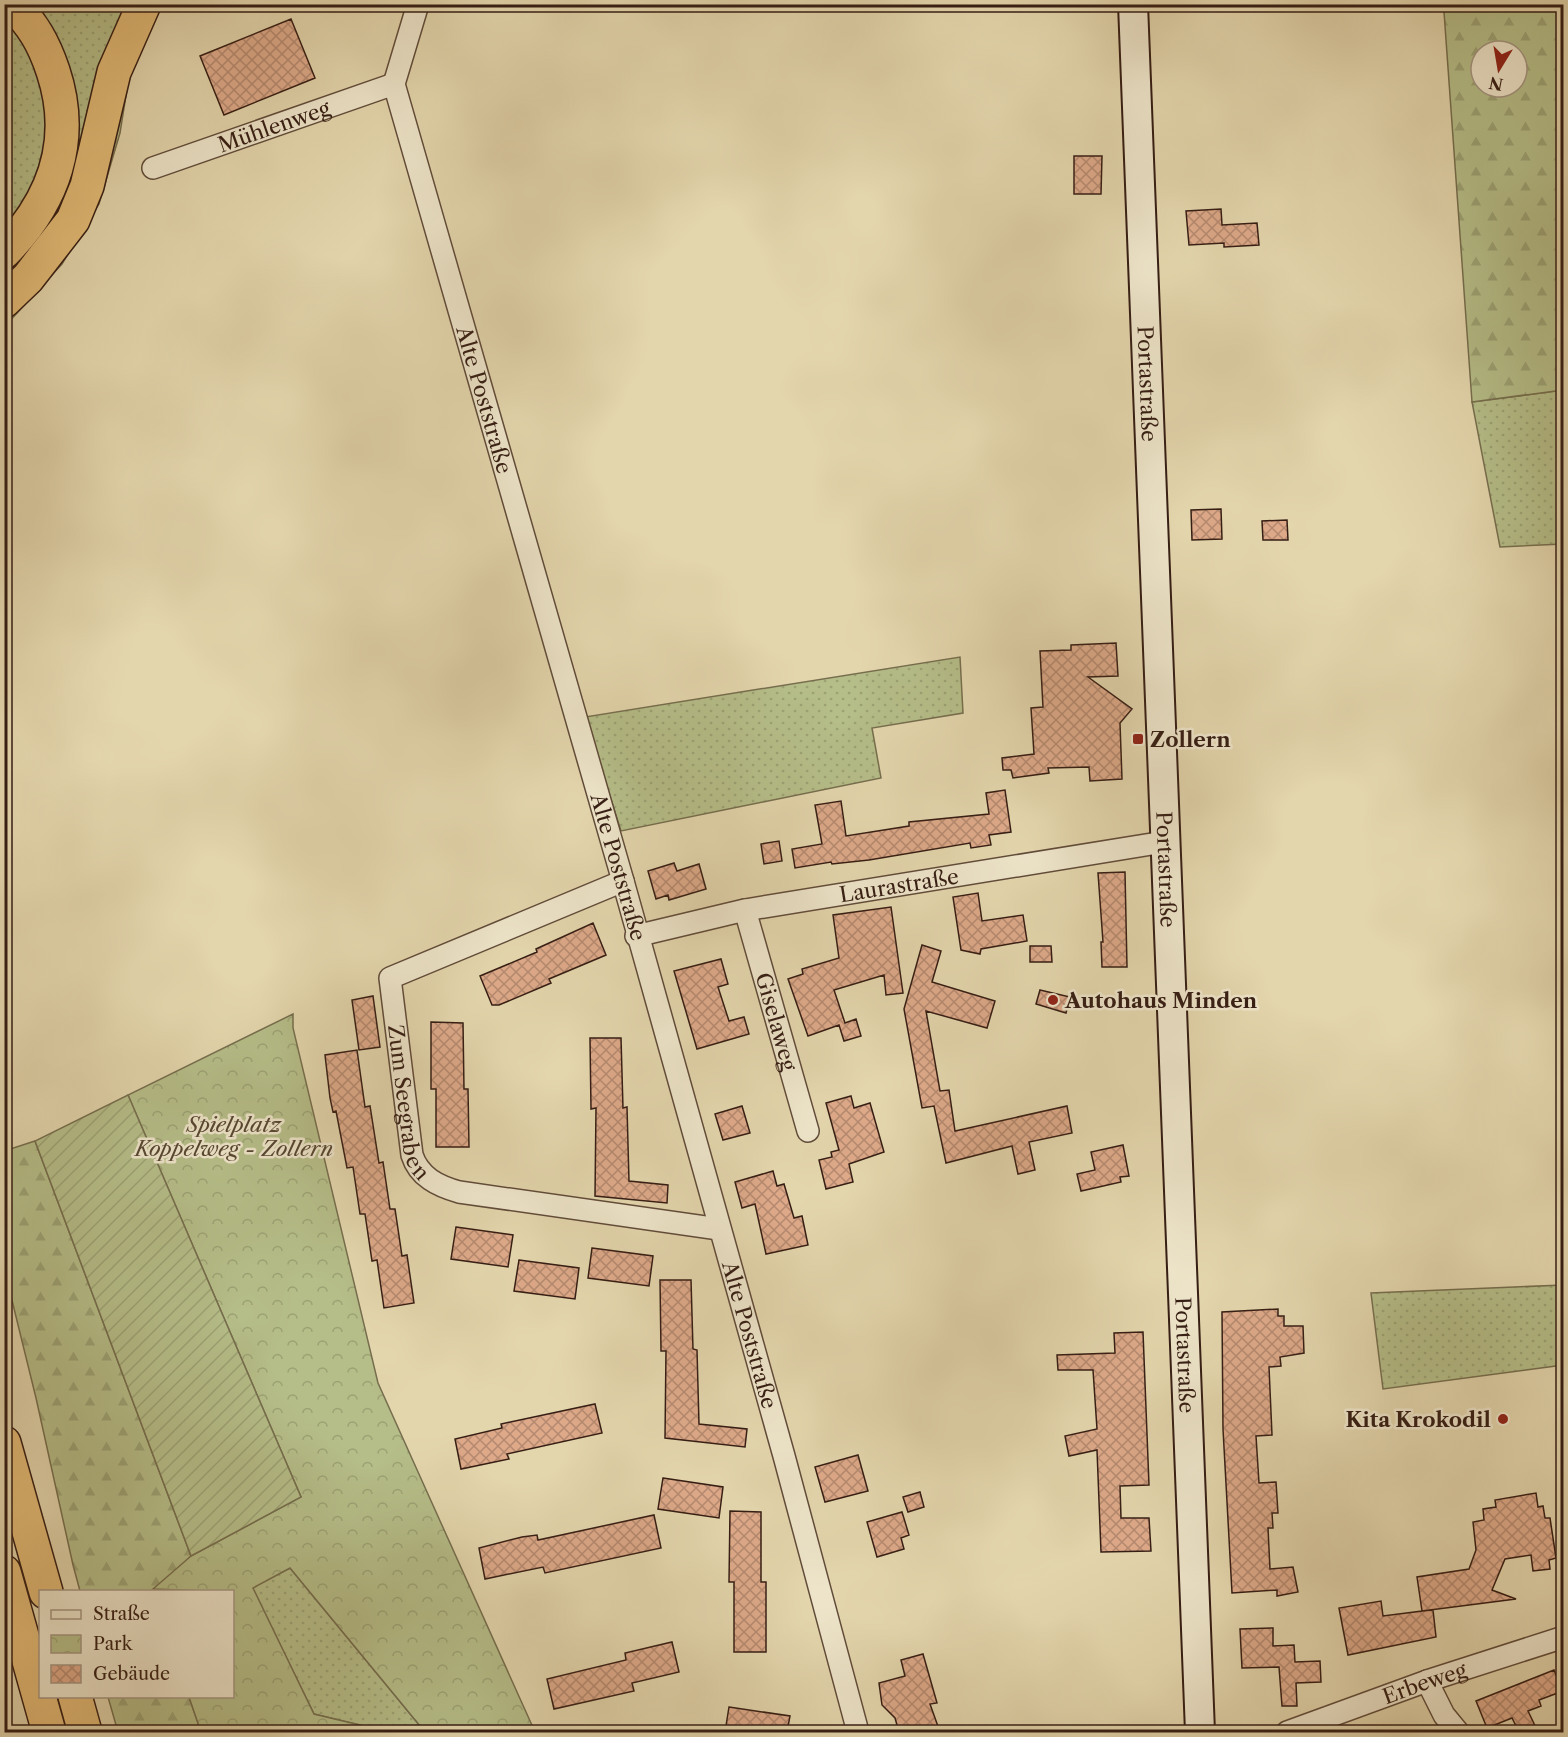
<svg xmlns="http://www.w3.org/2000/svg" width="1568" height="1737" font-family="'Libre Caslon Text',serif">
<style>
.grass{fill:url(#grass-dots);stroke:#766e4e;stroke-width:1.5}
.forest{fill:url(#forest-firs);stroke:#766e4e;stroke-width:1.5;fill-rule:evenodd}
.park{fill:url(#park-crowns);stroke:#766e4e;stroke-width:1.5}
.garden{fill:url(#garden-furrows);stroke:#766e4e;stroke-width:1.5}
.building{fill:url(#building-cross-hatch);stroke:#361e14;stroke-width:1.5}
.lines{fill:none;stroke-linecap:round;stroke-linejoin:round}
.street-casing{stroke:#614c3a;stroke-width:24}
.secondary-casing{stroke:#361e14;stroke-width:32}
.highway-casing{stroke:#361e14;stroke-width:36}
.street{stroke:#ede4c9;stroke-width:21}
.secondary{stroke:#ede4c9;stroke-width:28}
.highway{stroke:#e2ba76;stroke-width:33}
.poi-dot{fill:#8f2418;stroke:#ede4c9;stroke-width:2}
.labels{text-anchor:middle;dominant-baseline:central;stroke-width:5;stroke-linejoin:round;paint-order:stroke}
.street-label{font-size:21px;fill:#361e14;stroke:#ede4c9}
.poi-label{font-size:21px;font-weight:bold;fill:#361e14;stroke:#ede4c9;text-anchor:start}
.park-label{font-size:21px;font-style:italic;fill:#564631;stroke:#ede4c9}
</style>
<defs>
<pattern id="grass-dots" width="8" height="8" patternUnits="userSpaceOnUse" patternTransform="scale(1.5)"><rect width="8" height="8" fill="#b5bd88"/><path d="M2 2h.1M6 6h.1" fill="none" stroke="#9ca274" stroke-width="1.8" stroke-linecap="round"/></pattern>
<pattern id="forest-firs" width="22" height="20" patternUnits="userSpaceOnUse" patternTransform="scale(1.5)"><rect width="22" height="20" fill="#b5bd88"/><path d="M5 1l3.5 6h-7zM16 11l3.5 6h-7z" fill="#9ca274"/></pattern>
<pattern id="park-crowns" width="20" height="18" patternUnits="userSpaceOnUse" patternTransform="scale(1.5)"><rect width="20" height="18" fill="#b5bd88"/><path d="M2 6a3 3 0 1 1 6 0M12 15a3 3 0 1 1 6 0" fill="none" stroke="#9ca274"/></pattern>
<pattern id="garden-furrows" width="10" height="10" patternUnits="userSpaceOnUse" patternTransform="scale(1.5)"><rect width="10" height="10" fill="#b5bd88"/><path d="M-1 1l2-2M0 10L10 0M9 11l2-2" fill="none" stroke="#9ca274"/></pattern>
<pattern id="building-cross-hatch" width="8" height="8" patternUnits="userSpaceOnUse" patternTransform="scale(1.5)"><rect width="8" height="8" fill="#dda989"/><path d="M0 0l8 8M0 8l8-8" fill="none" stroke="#b4896f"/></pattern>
</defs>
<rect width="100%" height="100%" fill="#e3d5ac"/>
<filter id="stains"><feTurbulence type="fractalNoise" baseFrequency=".00333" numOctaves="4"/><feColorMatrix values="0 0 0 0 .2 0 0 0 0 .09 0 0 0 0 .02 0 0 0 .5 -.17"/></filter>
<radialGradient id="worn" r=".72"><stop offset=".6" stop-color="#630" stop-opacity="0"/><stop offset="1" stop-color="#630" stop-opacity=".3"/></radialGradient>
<path class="grass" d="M 5,5 L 161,5 L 130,70 L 120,133 L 99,204 L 62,264 L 5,326 Z
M 1563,390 L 1563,544 L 1500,547 L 1472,402 Z
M 960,657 L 963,713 L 872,728 L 881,778 L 621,831 L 585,717 Z
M 1563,1285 L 1563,1365 L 1383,1389 L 1371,1293 Z
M 290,1568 L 425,1732 L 366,1732 L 363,1726 L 314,1714 L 252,1588 Z"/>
<path class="forest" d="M 1446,5 L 1563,5 L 1563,390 L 1472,402 L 1444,12 ZM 1481,51 L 1517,51 L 1517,87 L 1481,87 Z
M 35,1141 L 191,1556 L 154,1591 L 80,1591 L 73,1565 L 36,1398 L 5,1272 L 4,1151 Z
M 108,1697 L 189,1697 L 201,1732 L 118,1732 Z"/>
<path class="park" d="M 293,1014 L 293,1028 L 378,1383 L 535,1732 L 425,1732 L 290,1568 L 253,1588 L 314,1714 L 364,1726 L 366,1732 L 201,1732 L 189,1697 L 232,1696 L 232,1592 L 153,1589 L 191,1556 L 301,1497 L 128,1095 Z"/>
<path class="garden" d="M 128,1095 L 301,1497 L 191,1556 L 35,1141 Z"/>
<path class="building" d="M 291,19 L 315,78 L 224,115 L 200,56 Z
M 1074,156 L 1102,156 L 1101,194 L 1074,194 Z
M 1221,209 L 1222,225 L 1257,223 L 1259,245 L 1224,247 L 1224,243 L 1189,245 L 1186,211 Z
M 1221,509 L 1222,539 L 1192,540 L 1191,510 Z
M 1287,520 L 1288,540 L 1263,540 L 1262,521 Z
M 1116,643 L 1118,676 L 1088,677 L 1132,709 L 1120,723 L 1122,779 L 1090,781 L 1089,767 L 1048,768 L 1049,773 L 1013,778 L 1011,770 L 1003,770 L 1002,758 L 1034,754 L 1031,708 L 1043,707 L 1040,651 L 1071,650 L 1071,645 Z
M 1005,790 L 1011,832 L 989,835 L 991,845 L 971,848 L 970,843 L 869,860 L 832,864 L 831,862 L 795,868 L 792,849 L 822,844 L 815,805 L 841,801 L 846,836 L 909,826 L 909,822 L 989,814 L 986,793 Z
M 779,841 L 782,861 L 764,864 L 761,844 Z
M 674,863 L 677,871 L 699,864 L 706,889 L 669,900 L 668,895 L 656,899 L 648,871 Z
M 1125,872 L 1127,967 L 1102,967 L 1101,942 L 1103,942 L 1098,873 Z
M 978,893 L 982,921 L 1023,915 L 1027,941 L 981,949 L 980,954 L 961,950 L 953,897 Z
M 891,907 L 903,993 L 886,995 L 884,975 L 834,990 L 845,1023 L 856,1019 L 861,1036 L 844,1041 L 839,1025 L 808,1036 L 788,979 L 803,974 L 802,969 L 839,958 L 833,915 Z
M 593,923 L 606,955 L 549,979 L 551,983 L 499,1005 L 492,1005 L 480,976 L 537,952 L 536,949 Z
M 922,945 L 941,951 L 932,982 L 995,1001 L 987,1028 L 926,1011 L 940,1091 L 949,1090 L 955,1131 L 1067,1106 L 1072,1133 L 1029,1142 L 1035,1170 L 1018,1174 L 1012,1146 L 946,1163 L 934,1106 L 922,1108 L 904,1009 Z
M 1030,946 L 1051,946 L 1052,962 L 1030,962 Z
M 721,959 L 728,984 L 718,987 L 729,1021 L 744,1017 L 749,1034 L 697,1049 L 674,971 Z
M 1040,990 L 1070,997 L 1066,1013 L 1036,1004 Z
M 373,996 L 380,1047 L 359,1050 L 352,1000 Z
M 431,1022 L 463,1023 L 464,1089 L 468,1089 L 469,1147 L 436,1147 L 436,1089 L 431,1089 Z
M 590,1038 L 621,1038 L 623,1108 L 627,1107 L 629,1181 L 668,1185 L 667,1203 L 595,1196 L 596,1108 L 591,1109 Z
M 357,1050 L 365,1107 L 370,1106 L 379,1163 L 383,1162 L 390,1209 L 395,1209 L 402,1256 L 407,1255 L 414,1303 L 384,1308 L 377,1260 L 372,1261 L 365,1214 L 360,1214 L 353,1167 L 347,1168 L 336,1111 L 333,1112 L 330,1098 L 325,1055 Z
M 851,1096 L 854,1108 L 870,1103 L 884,1152 L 849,1164 L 853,1182 L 826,1189 L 819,1160 L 832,1157 L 831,1152 L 839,1150 L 826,1103 Z
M 742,1106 L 750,1133 L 723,1140 L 715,1114 Z
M 1123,1145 L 1129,1176 L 1120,1177 L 1121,1182 L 1081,1191 L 1077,1174 L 1095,1170 L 1091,1152 Z
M 773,1171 L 777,1186 L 784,1184 L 794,1218 L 802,1216 L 808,1245 L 766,1254 L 755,1204 L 742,1208 L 735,1182 Z
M 456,1227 L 513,1235 L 508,1267 L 451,1259 Z
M 592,1248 L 653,1256 L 649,1286 L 588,1278 Z
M 519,1260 L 579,1268 L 575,1299 L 514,1291 Z
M 660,1280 L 691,1280 L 693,1349 L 697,1350 L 699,1424 L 747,1429 L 745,1447 L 665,1438 L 666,1351 L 661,1351 Z
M 1278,1309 L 1278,1316 L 1284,1316 L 1284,1326 L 1303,1326 L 1304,1353 L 1280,1357 L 1281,1366 L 1269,1367 L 1272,1435 L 1256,1436 L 1259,1483 L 1276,1482 L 1278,1513 L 1272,1513 L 1273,1528 L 1268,1528 L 1270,1569 L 1293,1567 L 1298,1592 L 1277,1596 L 1277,1590 L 1232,1593 L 1223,1429 L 1222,1312 Z
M 1143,1332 L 1149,1485 L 1120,1486 L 1121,1518 L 1149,1518 L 1151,1551 L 1101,1552 L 1097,1450 L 1069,1456 L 1065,1436 L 1097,1429 L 1093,1370 L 1058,1370 L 1057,1355 L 1115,1353 L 1114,1333 Z
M 595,1404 L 602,1433 L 507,1454 L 509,1459 L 461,1469 L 455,1439 L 502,1428 L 501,1424 Z
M 858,1455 L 868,1491 L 825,1502 L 815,1467 Z
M 663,1478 L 723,1487 L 719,1518 L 658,1509 Z
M 920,1492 L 924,1507 L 908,1512 L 903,1497 Z
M 1536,1493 L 1538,1507 L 1543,1506 L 1545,1518 L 1550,1518 L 1556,1558 L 1549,1560 L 1550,1569 L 1533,1571 L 1531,1555 L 1505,1559 L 1492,1590 L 1516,1599 L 1422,1611 L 1433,1610 L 1436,1637 L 1348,1655 L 1339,1608 L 1381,1601 L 1383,1616 L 1422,1611 L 1417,1577 L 1469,1569 L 1476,1550 L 1473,1522 L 1484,1520 L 1483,1509 L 1496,1507 L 1495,1500 Z
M 730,1511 L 761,1512 L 761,1582 L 766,1582 L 766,1652 L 734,1652 L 734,1582 L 729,1582 Z
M 902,1512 L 909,1535 L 901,1538 L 904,1549 L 877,1557 L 867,1522 Z
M 654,1515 L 661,1548 L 545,1573 L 543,1567 L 485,1579 L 479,1548 L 522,1537 L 537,1535 L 538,1540 Z
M 1273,1628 L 1273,1646 L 1294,1645 L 1295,1662 L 1320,1661 L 1321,1682 L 1296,1683 L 1297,1706 L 1282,1706 L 1279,1667 L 1242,1668 L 1240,1629 Z
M 672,1642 L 679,1672 L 632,1683 L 634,1691 L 554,1709 L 547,1679 L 626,1660 L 625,1653 Z
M 923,1654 L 937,1703 L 930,1704 L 940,1732 L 899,1732 L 895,1718 L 882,1705 L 879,1683 L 905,1676 L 901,1660 Z
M 1554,1670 L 1563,1691 L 1539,1700 L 1541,1706 L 1528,1711 L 1538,1732 L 1519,1732 L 1512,1718 L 1487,1728 L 1476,1701 Z
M 729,1707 L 790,1716 L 787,1732 L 725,1732 Z"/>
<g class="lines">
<g class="street-casing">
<g id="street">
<path id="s1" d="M 418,4 L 394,84 L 623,881 L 784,1456 L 858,1732"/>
<path id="s2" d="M 153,168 L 394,84"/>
<path id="s3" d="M 623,881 L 390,978 L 412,1155 C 419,1177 438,1186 459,1192 L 719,1229"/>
<path id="s4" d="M 745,910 L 808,1131"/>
<path id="s5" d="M 636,936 L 745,910 L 1164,842"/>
<path d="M 1427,1681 L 1444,1715 L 1458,1732"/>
<path id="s6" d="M 1287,1732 L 1427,1681 L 1564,1637"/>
</g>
</g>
<g class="secondary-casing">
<g id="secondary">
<path id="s7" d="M 1133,4 L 1200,1732"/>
</g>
</g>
<g class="highway-casing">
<path id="highway" d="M 4,252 C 54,201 76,140 53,71 C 44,44 33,24 12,4
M 4,301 L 28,278 L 73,220 L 87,186 L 114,72 L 144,4
M 4,1443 L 46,1592
M 4,1572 L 49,1732
M 75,1696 L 85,1732"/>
</g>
<use href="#street" class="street"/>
<use href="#secondary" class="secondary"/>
<use href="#highway" class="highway"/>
</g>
<g class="poi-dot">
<rect x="1132" y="733" width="12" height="12" rx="3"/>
<circle cx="1053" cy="1000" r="6"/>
<circle cx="1503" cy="1419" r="6"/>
</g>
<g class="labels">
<g class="street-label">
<text stroke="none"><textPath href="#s2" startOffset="128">Mühlenweg</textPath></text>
<text stroke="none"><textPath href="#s7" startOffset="380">Portastraße</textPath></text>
<text stroke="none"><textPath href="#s1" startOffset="412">Alte Poststraße</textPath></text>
<text stroke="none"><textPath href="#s1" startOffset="898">Alte Poststraße</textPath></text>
<text stroke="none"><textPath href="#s7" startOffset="866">Portastraße</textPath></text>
<text stroke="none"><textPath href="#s5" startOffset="268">Laurastraße</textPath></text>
<text stroke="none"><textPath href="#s4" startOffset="116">Giselaweg</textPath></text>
<text stroke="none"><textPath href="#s3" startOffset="378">Zum Seegraben</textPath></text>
<text stroke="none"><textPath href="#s1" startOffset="1384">Alte Poststraße</textPath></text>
<text stroke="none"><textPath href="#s7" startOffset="1352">Portastraße</textPath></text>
<text stroke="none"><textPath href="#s6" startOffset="146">Erbeweg</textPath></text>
</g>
<g class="poi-label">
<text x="1150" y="739">Zollern</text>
<text x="1065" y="1000">Autohaus Minden</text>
<text x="1491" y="1419" text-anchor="end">Kita Krokodil</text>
</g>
<g class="park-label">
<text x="234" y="1124">Spielplatz<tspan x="234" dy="24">Koppelweg - Zollern</tspan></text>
</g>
</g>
<rect width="1568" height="1737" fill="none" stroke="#e3d5ac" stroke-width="24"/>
<rect x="6" y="6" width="1556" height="1725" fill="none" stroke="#361e14" stroke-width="3"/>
<rect x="12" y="12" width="1544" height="1713" fill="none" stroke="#361e14" stroke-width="1.5"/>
<rect x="39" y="1590" width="195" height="108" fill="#ede4c9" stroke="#a49581" stroke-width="1.5"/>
<rect x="51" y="1610" width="30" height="9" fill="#ede4c9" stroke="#a49581" stroke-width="1.5"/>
<text x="93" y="1620" font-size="18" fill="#361e14">Straße</text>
<rect x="51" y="1635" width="30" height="18" fill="url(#park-crowns)" stroke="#a49581" stroke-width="1.5"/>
<text x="93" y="1650" font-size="18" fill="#361e14">Park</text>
<rect x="51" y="1665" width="30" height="18" fill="url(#building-cross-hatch)" stroke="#a49581" stroke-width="1.5"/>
<text x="93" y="1680" font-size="18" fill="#361e14">Gebäude</text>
<g transform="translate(1499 69) rotate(191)"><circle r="28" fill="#ede4c9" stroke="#a49581" stroke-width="1.5"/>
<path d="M0-4.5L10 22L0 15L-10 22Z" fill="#8f2418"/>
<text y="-9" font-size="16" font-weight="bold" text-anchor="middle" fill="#361e14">N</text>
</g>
<rect width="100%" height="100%" filter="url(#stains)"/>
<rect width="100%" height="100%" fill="url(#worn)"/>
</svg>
